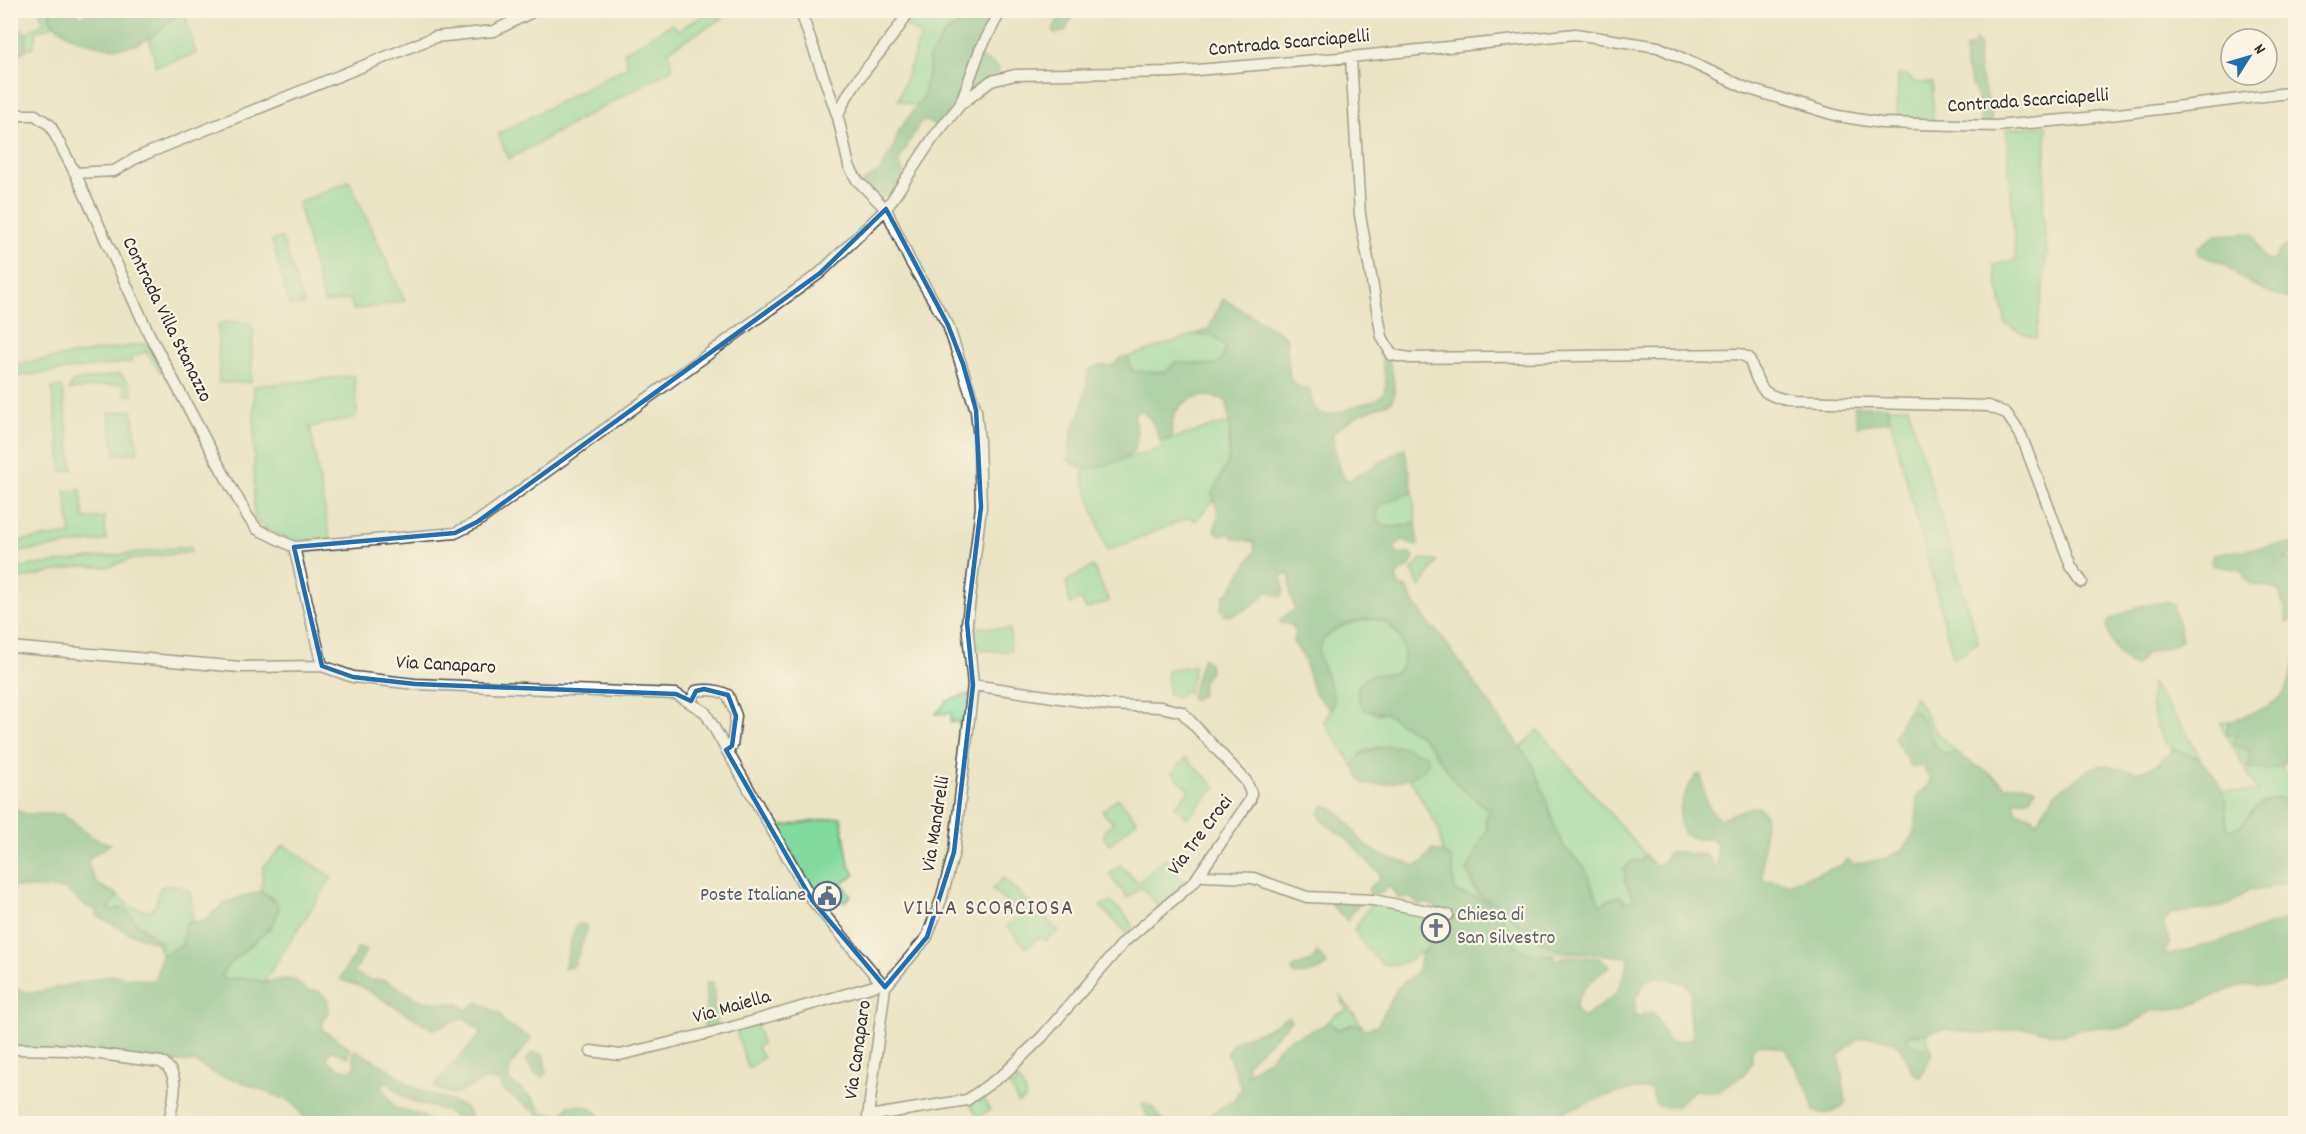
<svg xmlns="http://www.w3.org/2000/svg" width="2306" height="1134" font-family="Dekko,sans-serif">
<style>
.green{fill:#83da9e;stroke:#578264;stroke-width:1.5}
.forest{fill:#6aba85;stroke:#4a7258;stroke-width:1.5;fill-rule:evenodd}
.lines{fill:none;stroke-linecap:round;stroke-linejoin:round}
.minor-casing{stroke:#484742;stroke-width:13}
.minor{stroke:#fff;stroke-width:10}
.marked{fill:none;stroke:#1f6fb2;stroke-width:4.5;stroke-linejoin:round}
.labels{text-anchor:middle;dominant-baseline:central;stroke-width:4.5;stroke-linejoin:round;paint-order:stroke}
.street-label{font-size:20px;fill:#2b2b2b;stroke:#fcf5e5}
.service-label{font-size:20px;fill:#4e5e75;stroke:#fcf5e5;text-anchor:end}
.worship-label{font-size:20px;fill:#5b616d;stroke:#fcf5e5;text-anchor:start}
.quarter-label{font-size:22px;letter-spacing:1.5px;fill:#5f515d;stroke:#fcf5e5}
</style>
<rect width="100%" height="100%" fill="#fcf5e5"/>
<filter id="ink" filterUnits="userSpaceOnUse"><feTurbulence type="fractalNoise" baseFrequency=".0167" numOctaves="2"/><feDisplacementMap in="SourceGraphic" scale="12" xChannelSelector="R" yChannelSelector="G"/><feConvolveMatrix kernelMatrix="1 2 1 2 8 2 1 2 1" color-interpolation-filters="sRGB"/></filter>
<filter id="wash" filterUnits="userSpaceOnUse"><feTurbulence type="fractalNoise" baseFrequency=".008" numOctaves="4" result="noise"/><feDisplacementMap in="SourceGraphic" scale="24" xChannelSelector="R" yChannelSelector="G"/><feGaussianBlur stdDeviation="1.35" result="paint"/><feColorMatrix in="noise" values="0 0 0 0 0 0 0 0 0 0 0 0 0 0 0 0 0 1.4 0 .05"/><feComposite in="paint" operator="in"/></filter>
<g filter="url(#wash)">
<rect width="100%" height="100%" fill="#ebe4c4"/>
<path class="green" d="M 40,11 L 51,11 L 49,17 L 54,25 L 36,32 L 33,47 L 25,50 L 27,33 L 44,23 Z
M 178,11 L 184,11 L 196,54 L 156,66 L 149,37 Z
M 712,11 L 735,11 L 668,50 L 673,68 L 509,159 L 498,134 L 628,66 L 624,52 L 672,24 L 678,30 Z
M 914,11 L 968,11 L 961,15 L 959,25 C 953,28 946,30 942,36 C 935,49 923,80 925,95 L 915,106 L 898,100 L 921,35 L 905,25 Z
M 1898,75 L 1908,76 L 1915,83 L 1933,83 L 1933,123 L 1897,121 Z
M 2047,125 L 2043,212 L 2047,254 L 2036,339 L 2006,325 L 1994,265 L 2016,260 L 2006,129 Z
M 349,181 L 405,301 L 353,310 L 351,299 L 324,303 L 298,203 Z
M 282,238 L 304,305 L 290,307 L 272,241 Z
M 231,321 L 249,324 L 253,331 L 251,382 L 219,383 L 218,324 Z
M 1196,334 L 1203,336 L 1212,334 L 1226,348 L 1221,361 L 1215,365 L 1192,363 L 1166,372 L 1135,373 L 1129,366 L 1128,357 Z
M 149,343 L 163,372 L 159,371 L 146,351 L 130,358 L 132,362 L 11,377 L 10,365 Z
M 119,374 C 126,378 134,389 133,396 L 126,395 L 123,383 L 69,390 L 72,382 Z
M 354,376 L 357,411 L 355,417 L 310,427 L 330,539 C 300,541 275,541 254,518 L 254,386 Z
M 62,387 L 73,470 L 62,471 L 52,388 Z
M 1887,407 L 1908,407 L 1978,642 L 1954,659 Z
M 132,410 L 138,452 L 115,455 L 109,413 Z
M 1221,424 L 1230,424 L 1228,463 L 1212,493 L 1214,500 L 1195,521 L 1190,517 L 1107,551 L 1082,474 L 1086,470 L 1162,448 L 1161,442 Z
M 81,490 L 84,519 L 104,517 L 106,540 L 11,553 L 11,542 L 71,534 L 65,491 Z
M 1413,492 L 1416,522 C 1401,526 1384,534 1376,515 L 1381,504 Z
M 190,546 L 191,552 L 131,559 L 108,567 L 80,566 L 11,581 L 11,568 Z
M 1421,559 L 1437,561 L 1420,588 L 1412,570 Z
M 1093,566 L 1109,601 L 1086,609 L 1081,599 L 1070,604 L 1066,582 Z
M 1373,619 C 1408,626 1420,677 1381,674 L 1376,714 L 1385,713 L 1424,738 L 1459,786 L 1489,810 L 1486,834 L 1470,863 L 1471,884 L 1478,894 L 1496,903 L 1531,936 L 1555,948 L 1599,954 C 1588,954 1577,952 1566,953 C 1555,954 1544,957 1534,955 C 1507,952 1509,922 1494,907 C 1484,896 1468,897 1455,892 L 1449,856 L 1443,854 L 1439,829 L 1408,776 L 1421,772 L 1427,756 C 1407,749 1358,735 1355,768 L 1324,722 L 1333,707 C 1331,697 1331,685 1327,675 C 1324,668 1319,662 1319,654 C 1319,627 1354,622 1373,619 Z
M 971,627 L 1010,629 L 1011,652 L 981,650 L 981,647 L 972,647 Z
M 1195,666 L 1188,693 L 1182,692 L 1179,697 L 1168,694 L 1167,670 Z
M 2151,684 L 2182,726 L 2201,759 C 2192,754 2183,753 2174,749 C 2156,742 2149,701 2151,684 Z
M 969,694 L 964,734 L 957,721 L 951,722 L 951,713 L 936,714 L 947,701 Z
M 1915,697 L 1936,732 L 1957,753 L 1948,755 L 1939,751 L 1933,743 L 1919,714 L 1914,710 L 1906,714 L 1900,725 Z
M 2229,722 L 2226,733 L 2236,735 L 2242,748 L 2282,765 L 2295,790 L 2295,801 C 2248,787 2254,829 2228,830 L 2221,791 L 2258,792 L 2221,725 L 2220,723 Z
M 1538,730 L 1649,859 L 1643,858 L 1625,881 L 1634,900 L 1631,903 L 1614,896 L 1600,905 L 1585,869 L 1565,848 L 1556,832 L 1545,796 L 1520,748 Z
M 1186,758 L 1216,787 L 1187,818 L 1175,806 L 1190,790 L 1172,773 Z
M 1118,798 L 1137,821 L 1110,844 L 1104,838 L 1105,830 L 1113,823 L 1102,811 Z
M 841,817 L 849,865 L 855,875 L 842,883 L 851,896 L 843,902 L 829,884 L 814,894 L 777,827 Z
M 284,845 L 332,877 L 264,982 L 248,978 L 224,979 L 221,975 L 225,968 L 250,943 L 270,929 L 279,909 L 273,898 L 261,891 L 263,867 Z
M 1165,859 L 1185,883 L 1159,907 L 1141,887 L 1128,898 L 1109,875 L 1120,865 L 1138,883 Z
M 1003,878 L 1059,931 L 1045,941 L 1040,937 L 1026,948 L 1007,926 L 1019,915 L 992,889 Z
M 174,885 L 190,891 L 193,919 L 186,922 L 182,945 L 161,955 L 162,944 L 120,908 L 111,911 L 108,909 L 118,895 L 128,906 L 148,911 L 155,907 L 160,887 Z
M 1111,902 L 1127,917 L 1133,928 L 1127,933 L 1100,906 Z
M 1372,902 L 1438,917 L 1424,941 L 1430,943 L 1433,937 L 1436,941 C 1417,953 1408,968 1382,964 C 1371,954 1362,944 1354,930 Z
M 1340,995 L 1362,1026 C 1344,1019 1342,1038 1329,1021 L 1335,1015 L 1346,1011 Z
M 756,1022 L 762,1044 L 757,1047 L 763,1058 L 748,1068 L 735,1028 Z
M 1927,1032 L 1929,1046 L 1920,1049 L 1910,1043 L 1906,1037 Z
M 1013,1070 L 1026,1093 L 1025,1099 L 1018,1103 L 1010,1086 L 1016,1083 L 1010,1074 Z
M 982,1097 L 990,1110 L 981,1115 L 985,1123 L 981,1123 L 969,1103 Z"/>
<path class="forest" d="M 51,11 L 75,11 L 82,17 L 91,11 L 178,11 C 168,25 152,39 134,45 C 108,53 64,40 49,17 Z
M 966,11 L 998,11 L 976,55 L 998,67 L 999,76 L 938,127 L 927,121 L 920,122 L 899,161 L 904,177 L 890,195 L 882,197 L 867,188 L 863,182 L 879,172 L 894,146 L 899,130 L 925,95 L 924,87 L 930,70 L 928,59 C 938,45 943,33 959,25 L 961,15 Z
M 1062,11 L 1079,11 L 1074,13 L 1065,31 L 1055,34 L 1053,30 Z
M 10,21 L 27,33 L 25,50 L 17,56 L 11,56 Z
M 1974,39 L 1980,46 C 1971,74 1994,97 1991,123 L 1980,124 L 1980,106 L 1965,64 L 1965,48 L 1976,45 Z
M 2253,233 L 2262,255 L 2268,261 L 2275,260 C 2278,249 2284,244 2295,244 L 2295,301 L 2264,291 L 2238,276 L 2225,264 L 2198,254 L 2198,248 L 2216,235 Z
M 1223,299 L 1286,336 L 1290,379 L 1300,388 L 1310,389 C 1313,426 1334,415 1358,405 C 1368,402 1382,401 1385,389 C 1388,380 1382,365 1381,356 L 1378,352 L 1383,349 C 1392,363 1396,384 1393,401 L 1358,415 L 1333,432 C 1332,445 1338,474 1348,481 L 1405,448 L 1413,492 L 1381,504 L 1376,515 C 1383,534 1401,526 1416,522 L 1418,546 L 1402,540 L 1394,547 L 1398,555 L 1411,553 L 1414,557 L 1410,566 L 1396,575 L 1399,586 L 1408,588 L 1412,599 L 1433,630 L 1436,629 L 1531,762 L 1545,796 L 1556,832 L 1565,848 L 1585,868 L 1600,905 L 1619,896 L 1626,903 L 1634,900 L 1625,881 L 1624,869 L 1633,860 L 1642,861 L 1643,858 L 1649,859 L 1653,864 C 1662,867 1665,860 1668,853 C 1681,848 1689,857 1703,854 L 1711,860 L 1714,869 L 1717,866 L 1717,844 L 1712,839 L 1698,839 L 1684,834 C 1673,815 1684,791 1697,775 L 1701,775 C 1704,792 1704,807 1719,819 L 1752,807 L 1759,807 L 1765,814 L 1762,879 L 1787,884 L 1839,866 L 1848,859 L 1853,864 C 1902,858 1919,850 1917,796 L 1928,786 L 1930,779 L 1923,766 L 1912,768 L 1894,738 L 1906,714 L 1914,710 C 1929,721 1928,743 1944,754 L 1957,753 C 1972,765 1992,772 2005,786 L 2023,784 L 2036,789 L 2030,798 L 2014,801 L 2017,812 L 2033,817 L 2036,822 L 2056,793 L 2090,769 L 2101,765 L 2136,772 L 2144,770 L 2157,764 L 2173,749 C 2198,753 2215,771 2224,796 C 2227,806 2225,819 2228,830 C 2254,829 2248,787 2295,801 L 2295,879 L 2266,889 L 2248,890 C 2230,911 2197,910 2170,914 L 2163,925 L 2171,943 L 2163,954 C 2172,958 2280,922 2295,916 L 2295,980 L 2270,986 L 2247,985 L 2236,987 L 2187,1007 L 2151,1011 L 2129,1026 L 2119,1028 L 2088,1027 L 2066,1034 L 2053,1034 L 2034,1029 L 2020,1028 L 1984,1034 L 1944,1029 L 1909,1035 L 1906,1037 L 1910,1043 L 1920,1049 L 1929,1046 L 1933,1051 L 1921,1077 C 1910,1075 1909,1060 1903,1051 C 1896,1039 1874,1035 1861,1038 C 1853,1040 1845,1050 1839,1056 L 1846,1101 C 1840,1112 1826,1116 1814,1111 L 1808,1090 L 1785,1049 L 1759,1044 L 1752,1049 L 1752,1063 L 1744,1074 L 1718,1092 L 1694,1090 C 1677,1102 1682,1111 1656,1105 L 1651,1089 C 1622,1086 1592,1103 1565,1110 L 1562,1119 L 1554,1117 L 1549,1123 L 1198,1123 L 1234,1099 L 1242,1088 L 1227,1053 C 1233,1036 1253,1035 1267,1029 C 1274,1026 1281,1020 1288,1017 L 1291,1021 L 1247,1063 L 1247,1075 C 1252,1068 1259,1066 1266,1061 C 1274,1056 1277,1046 1290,1039 C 1304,1032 1317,1031 1329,1021 L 1337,1030 L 1356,1024 L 1365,1029 L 1377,1026 L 1398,987 L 1415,974 L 1420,965 L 1421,954 L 1443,939 L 1454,918 L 1427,903 L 1420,905 L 1410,898 L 1398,898 L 1390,886 L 1382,892 L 1371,895 L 1368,889 L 1379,879 L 1379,873 L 1347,839 L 1322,821 L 1319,813 L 1323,805 C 1348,811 1350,832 1367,846 C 1384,859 1398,859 1416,866 L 1423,862 L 1432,849 L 1449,856 L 1452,860 L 1455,892 C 1467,897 1480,896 1491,904 C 1511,918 1504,946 1531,954 C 1538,956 1546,954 1554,956 L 1555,960 L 1572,956 L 1601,958 L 1609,966 C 1595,978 1576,991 1576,1010 L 1583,1018 L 1617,993 L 1629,961 L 1628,957 L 1615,956 L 1555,949 L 1531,936 L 1496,903 L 1478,894 L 1467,871 L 1488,826 L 1485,820 L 1489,810 L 1459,786 L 1424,738 L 1385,713 L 1366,711 C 1356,700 1352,683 1370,676 C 1377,673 1386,676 1393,674 C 1398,672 1401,668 1404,664 C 1405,649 1402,633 1388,623 C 1371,611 1327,626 1320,646 C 1314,664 1337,683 1333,707 L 1330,710 L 1313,691 L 1304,658 L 1293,642 L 1296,633 L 1292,625 L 1280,623 L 1281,619 L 1295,609 L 1290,593 L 1290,575 L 1281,575 L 1284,591 L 1281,597 L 1267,591 C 1262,601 1236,617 1225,616 L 1221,608 L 1224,596 L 1230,591 L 1255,551 L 1254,542 L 1233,538 L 1230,534 L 1220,535 L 1214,529 L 1219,515 L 1212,493 L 1228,463 L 1230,434 L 1227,401 C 1199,388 1166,403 1172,437 L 1161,442 L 1153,423 L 1143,411 L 1137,411 L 1134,416 C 1146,462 1122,460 1086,470 L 1068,461 L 1072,431 L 1082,408 L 1089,370 L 1099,365 L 1112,366 L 1122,357 L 1128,357 L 1132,371 L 1166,372 L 1175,362 C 1188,363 1201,365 1215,365 L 1221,360 L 1226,348 L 1212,334 L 1203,336 L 1196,334 L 1208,330 ZM 1663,977 L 1686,984 L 1691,989 L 1689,1016 L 1693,1037 L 1690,1040 L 1670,1042 C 1655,1025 1662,1003 1635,1018 L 1635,999 L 1646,980 Z
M 1854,406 L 1887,406 L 1889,421 L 1857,426 Z
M 2285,544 L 2296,544 L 2295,553 L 2286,559 L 2296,561 L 2294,618 L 2286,622 L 2286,611 L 2279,591 C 2260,579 2251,596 2242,570 L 2212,565 L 2211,560 L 2214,554 Z
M 2164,602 L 2173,604 L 2182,639 L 2175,645 L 2146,653 L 2136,666 C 2122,664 2101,633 2109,620 L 2139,606 Z
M 1203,657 L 1209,663 L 1210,672 L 1203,680 L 1202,695 L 1193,700 L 1191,696 Z
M 2295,658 L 2295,740 L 2288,748 L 2286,762 C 2274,771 2263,771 2248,768 L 2250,751 L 2232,744 L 2236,735 L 2226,734 L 2229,722 C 2249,714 2279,706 2288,686 C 2292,677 2293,667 2295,658 Z
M 1391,746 L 1402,746 L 1427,756 L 1429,762 C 1419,780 1383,787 1364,784 C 1341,757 1367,749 1391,746 Z
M 10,807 L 25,814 L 63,814 L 95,839 L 111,844 L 89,858 L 88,864 L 97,884 L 118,895 L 108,909 L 111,911 L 120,908 L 129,912 L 136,923 L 162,944 L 161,953 L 156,942 L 129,933 L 96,915 L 97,911 L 84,905 L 65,889 L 12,887 Z
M 261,891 L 278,905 C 282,932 233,951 221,976 L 224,979 L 248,978 L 264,982 L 286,979 L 295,980 L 308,991 L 319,991 L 328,1000 L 328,1011 L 322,1026 L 323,1030 L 349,1047 L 348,1057 L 330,1050 L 327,1059 C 333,1067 343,1070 352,1070 L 355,1066 L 352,1053 L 355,1050 L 389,1069 L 413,1087 L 464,1106 L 471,1117 L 470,1123 L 459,1123 C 444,1102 429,1111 410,1100 C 401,1096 394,1089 387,1082 L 384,1083 L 383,1089 L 395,1108 L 424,1116 L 431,1123 L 321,1123 L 304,1117 L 292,1102 L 237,1080 L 219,1076 L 195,1062 L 165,1062 L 11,1047 L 10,989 L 33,993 L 112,975 L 152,981 L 156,977 L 161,955 L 182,945 C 184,918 183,924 205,920 L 226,902 Z
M 1331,902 L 1360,902 L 1347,920 L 1332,906 Z
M 584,924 L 587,929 L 574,966 L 564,969 L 574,930 L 577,925 Z
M 357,948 L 366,950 L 354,973 L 369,980 L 385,980 L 422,1001 L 459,1004 L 466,1010 L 478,1002 L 500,1014 L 505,1024 L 531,1038 C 524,1052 506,1063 509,1080 C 523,1092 536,1097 542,1113 L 561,1114 L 569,1106 C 579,1104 593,1107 599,1115 L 597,1123 L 542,1123 L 537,1113 L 504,1091 L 498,1082 L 486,1079 L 455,1095 L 434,1088 L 439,1079 L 482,1033 L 465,1018 L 433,1029 L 362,987 L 341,980 C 342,968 355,961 357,948 Z
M 1317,952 L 1327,964 C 1322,972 1305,975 1295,975 L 1292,970 L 1295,966 L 1312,961 Z
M 713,982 L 716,1030 L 705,1033 C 703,1016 704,1019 707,1003 C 708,995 703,991 706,983 Z
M 535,1053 L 544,1055 L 546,1074 L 542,1077 L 535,1074 L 526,1061 L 531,1054 Z
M 1143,1103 L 1153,1107 L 1165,1123 L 1151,1123 L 1142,1107 Z"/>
</g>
<g filter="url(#ink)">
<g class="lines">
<g class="minor-casing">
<path id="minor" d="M 800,10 L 838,117 L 849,166 L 857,180 L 886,209 L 910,261 L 948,325 L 976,410 L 979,440 L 981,507 L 967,623 L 973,685 L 954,852 L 941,900 L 927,937 L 885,987
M 1351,57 L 1360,215 L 1382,337 L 1392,355 L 1410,358 L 1739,354 L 1749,358 C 1760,388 1759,395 1792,401 L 1988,406 L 2006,413 L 2021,435 L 2071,566 L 2082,582
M 961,104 L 991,81 L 1015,75 L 1174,72 L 1351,57 L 1575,34 L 1658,47 L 1746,88 L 1838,116 L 1881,123 L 1995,126 L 2086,118 L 2296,92
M 10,115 L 35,115 L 50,125 L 75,173 L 149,334 L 215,458 L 248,517 L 257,529 L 294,547 L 455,533 L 477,522 L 820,273 L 886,209 L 933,138 L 960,105 L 980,50 L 1001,10
M 838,116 C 852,76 890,48 909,10
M 75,173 L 114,171 L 138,157 L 435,37 L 494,31 L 536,10
M 294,547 L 322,666 L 353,677 L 415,684 L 676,694 L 705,712 L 812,900 L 885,987 L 867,1124
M 10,647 L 240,667 L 322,666
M 691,701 L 696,691 C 708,689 718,690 728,695 L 736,716 L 732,746 L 726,750
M 1200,873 L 1204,876 L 1253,878 L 1307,897 L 1373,900 L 1448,915
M 10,1049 L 69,1050 L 161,1062 C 183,1074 173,1103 168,1124
M 591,1051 L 620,1055 L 726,1029 L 874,986 L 880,982
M 869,1116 L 967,1100 L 1005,1073 L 1042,1037 L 1124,942 L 1194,882 L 1250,800 L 1251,793 L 1246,781 L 1182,712 L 1161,707 L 1107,705 L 973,685"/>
</g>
<use href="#minor" class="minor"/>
</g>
</g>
<path d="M0 0H2306V1134H0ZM 886,209 L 948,325 L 963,364 L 976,410 L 981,507 L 967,623 L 973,685 L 954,852 L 927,937 L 885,987 L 812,900 L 726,750 L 732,746 L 736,716 L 728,695 L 704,689 L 696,691 L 691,701 L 676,694 L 415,684 L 353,677 L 322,666 L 294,547 L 455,533 L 477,522 L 820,273 Z" fill="#ebe4c4" fill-opacity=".55" fill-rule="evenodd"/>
<path class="marked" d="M 886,209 L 948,325 L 963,364 L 976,410 L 981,507 L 967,623 L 973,685 L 954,852 L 927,937 L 885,987 L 812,900 L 726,750 L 732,746 L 736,716 L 728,695 L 704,689 L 696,691 L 691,701 L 676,694 L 415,684 L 353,677 L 322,666 L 294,547 L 455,533 L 477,522 L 820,273 Z"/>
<defs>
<g id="civic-ring" transform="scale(1.5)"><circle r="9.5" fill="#fcf5e5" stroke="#5c6f8a" stroke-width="1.5"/><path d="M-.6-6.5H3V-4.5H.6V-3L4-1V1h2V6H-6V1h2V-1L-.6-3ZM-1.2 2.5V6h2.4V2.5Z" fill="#5c6f8a"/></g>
<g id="church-ring" transform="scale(1.5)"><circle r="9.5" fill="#fcf5e5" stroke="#6b7280" stroke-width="1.5"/><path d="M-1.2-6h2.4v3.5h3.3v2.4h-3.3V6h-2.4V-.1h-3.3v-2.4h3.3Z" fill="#6b7280"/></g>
</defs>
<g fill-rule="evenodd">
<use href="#civic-ring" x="827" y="896"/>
<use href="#church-ring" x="1436" y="928"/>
</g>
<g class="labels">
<g class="street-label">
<text transform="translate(1289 44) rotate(-5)">Contrada Scarciapelli</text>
<text transform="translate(2028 102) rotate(-4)">Contrada Scarciapelli</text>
<text transform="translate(166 320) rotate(64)">Contrada Villa Stanazzo</text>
<text transform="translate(446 666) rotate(3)">Via Canaparo</text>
<text transform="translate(937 824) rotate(-81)">Via Mandrelli</text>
<text transform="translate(1201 836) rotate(-53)">Via Tre Croci</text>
<text transform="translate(732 1008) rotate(-16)">Via Maiella</text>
<text transform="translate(859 1050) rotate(-82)">Via Canaparo</text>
</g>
<g class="service-label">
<text x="806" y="896">Poste Italiane</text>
</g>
<g class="worship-label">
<text x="1457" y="916">Chiesa di<tspan x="1457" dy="23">San Silvestro</tspan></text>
</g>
<g class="quarter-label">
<text x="989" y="909">VILLA SCORCIOSA</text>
</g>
</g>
<rect width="2306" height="1134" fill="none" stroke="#fcf5e5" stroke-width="36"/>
<g transform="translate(2249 57) rotate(53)"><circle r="28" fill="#fcf5e5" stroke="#a8a49b" stroke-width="1.5"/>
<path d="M0-4.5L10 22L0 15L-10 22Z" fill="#1f6fb2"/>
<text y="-9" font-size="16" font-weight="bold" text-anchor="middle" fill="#2b2b2b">N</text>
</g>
</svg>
